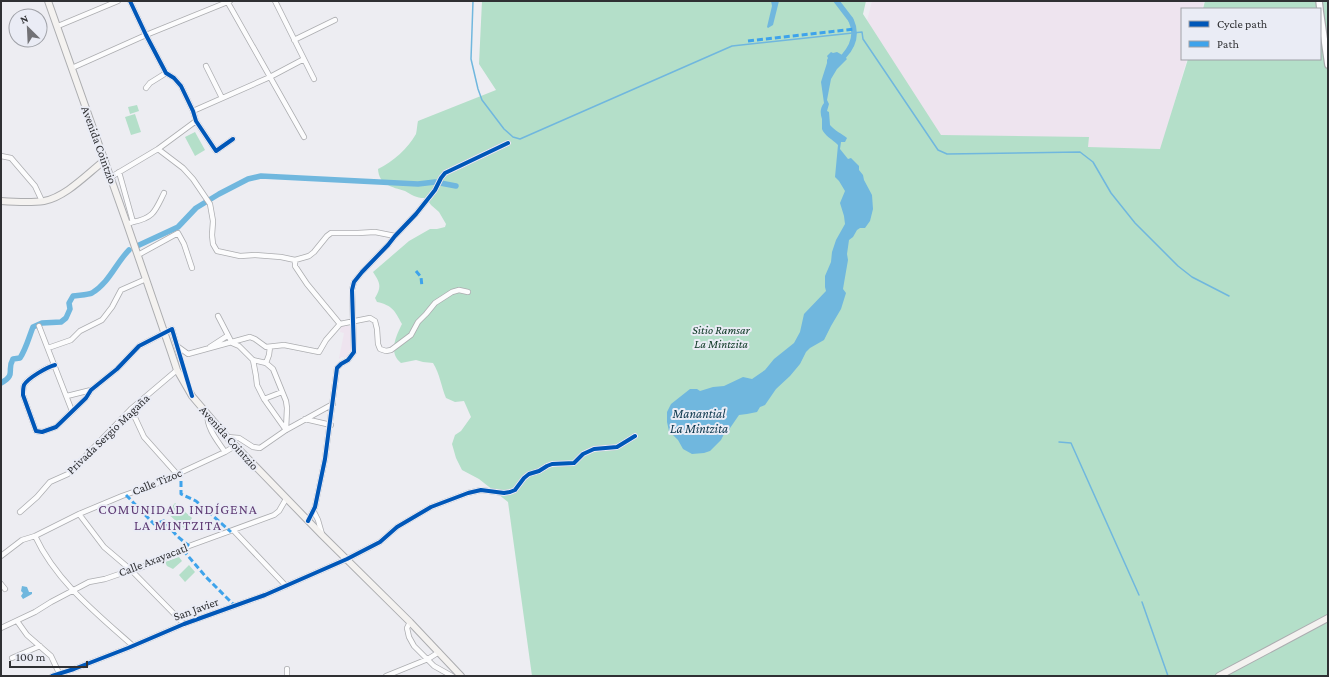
<svg xmlns="http://www.w3.org/2000/svg" width="1329" height="677" font-family="'Crimson Pro',serif">
<style>
.industrial{fill:#eee4ef}
.green{fill:#b4dfc9}
.water{fill:#70b7de}
.lines{fill:none;stroke-linecap:round;stroke-linejoin:round}
.stream{stroke:#70b7de;stroke-width:1.5}
.canal{stroke:#70b7de;stroke-width:5.5}
.minor-casing{stroke:#acadb0;stroke-width:6}
.tertiary-casing{stroke:#acadb0;stroke-width:8}
.secondary-casing{stroke:#acadb0;stroke-width:8}
.minor{stroke:#fcfcfd;stroke-width:4.5}
.tertiary{stroke:#fcfcfd;stroke-width:5.5}
.secondary{stroke:#f4f2f0;stroke-width:6}
.quiet{stroke:#3ea3eb;stroke-width:3;stroke-dasharray:6 3;stroke-linecap:butt}
.cycleway-casing{stroke:#eaecf5;stroke-width:6}
.cycleway{stroke:#0057b8;stroke-width:4}
.labels{text-anchor:middle;dominant-baseline:central;stroke-width:4;stroke-linejoin:round;paint-order:stroke}
.street-label{font-size:12px;fill:#2f3033;stroke:#eaecf5}
.park-label{font-size:12px;font-style:italic;fill:#093420;stroke:#eaecf5}
.water-label{font-size:13px;font-style:italic;fill:#0b364c;stroke:#eaecf5}
.quarter-label{font-size:14px;letter-spacing:1px;fill:#603c75;stroke:#eaecf5}
</style>
<rect width="100%" height="100%" fill="#ededf2"/>
<path class="industrial" d="M 872,1 L 1204,1 L 1202,9 L 1182,9 L 1182,59 L 1187,59 L 1161,149 L 1088,147 L 944,146 L 866,25 Z
M 345,325 L 353,327 L 350,344 L 353,345 L 352,352 L 349,351 L 348,358 L 341,357 L 340,359 L 339,358 L 344,333 L 340,332 L 341,326 L 344,326 Z"/>
<path class="green" d="M 482,1 L 866,1 L 863,14 L 941,135 L 1089,137 L 1088,147 L 1160,149 L 1188,59 L 1320,59 L 1320,9 L 1203,9 L 1205,1 L 1328,1 L 1328,676 L 532,676 L 508,502 L 479,479 L 462,470 L 456,458 L 452,444 L 455,435 L 461,431 L 471,417 L 464,401 L 455,402 L 446,398 C 441,386 440,374 433,363 L 423,362 L 416,360 L 401,363 C 388,353 396,336 402,324 C 395,311 392,305 377,302 L 375,298 C 382,286 380,283 373,272 L 409,241 L 430,229 L 437,229 L 445,227 L 446,224 L 439,212 L 431,205 L 426,198 C 423,198 419,198 417,197 C 413,196 409,193 405,191 C 392,187 379,185 378,169 C 393,162 408,148 416,134 C 417,130 417,125 418,121 L 496,90 L 479,64 Z
M 137,105 L 139,111 L 130,114 L 128,107 Z
M 135,114 L 141,132 L 131,135 L 125,117 Z
M 195,132 L 205,150 L 195,156 L 185,137 Z
M 175,503 L 192,518 L 184,528 L 167,513 Z
M 179,557 L 182,561 L 173,569 L 167,566 L 165,562 Z
M 189,565 L 195,572 L 185,582 L 179,575 Z"/>
<path class="water" d="M 771,1 L 779,1 L 773,25 L 768,28 L 767,27 L 772,6 Z
M 833,1 L 840,1 L 853,18 L 849,22 Z
M 831,52 L 833,53 L 837,52 L 844,56 L 847,59 L 837,69 L 831,79 L 827,100 L 829,104 L 827,111 L 829,112 L 830,125 C 835,131 841,133 847,138 L 845,142 L 841,142 L 840,149 L 848,159 L 851,158 L 859,166 L 859,170 L 863,175 L 864,180 L 872,195 L 873,209 L 870,221 L 865,228 L 860,228 L 857,230 L 853,237 L 849,240 L 847,254 L 848,260 L 844,283 L 843,289 L 846,293 L 841,309 L 831,326 L 824,340 L 810,348 L 806,352 L 800,364 L 790,376 L 776,389 L 765,405 L 760,407 L 757,412 L 747,414 L 739,415 L 728,431 L 724,434 L 721,440 L 710,451 L 704,453 L 692,454 L 683,449 L 678,440 L 669,431 L 667,422 L 667,412 L 671,404 L 690,389 L 697,389 L 700,391 L 713,387 L 724,386 L 743,377 L 752,379 L 765,370 L 774,359 L 794,343 L 800,332 L 804,314 L 826,291 L 825,287 L 825,276 L 831,262 L 832,252 L 836,240 L 845,224 L 844,216 L 840,203 L 845,191 L 839,181 L 835,177 L 838,145 C 833,140 824,135 822,129 C 822,125 822,122 822,119 C 820,113 820,108 824,103 L 821,82 L 827,63 L 827,60 L 828,58 L 827,56 Z
M 22,586 L 27,587 L 29,592 L 32,592 L 32,594 L 23,599 L 21,596 L 23,593 L 21,591 Z"/>
<g class="lines">
<path class="stream" d="M 473,1 L 471,59 L 478,89 L 482,100 L 504,129 L 513,137 L 520,139 L 732,46 L 862,32 L 863,39 L 938,150 L 947,154 L 1080,152 L 1093,162 L 1111,193 L 1135,223 L 1178,266 L 1192,277 L 1229,296
M 1059,442 L 1071,443 L 1139,595
M 1142,602 L 1168,676"/>
<path class="canal" d="M 844,56 C 854,45 857,33 851,20
M 137,246 L 178,227 L 196,208 L 219,194 L 248,179 L 261,176 L 418,184 L 435,182 L 456,186
M 1,383 C 17,374 6,371 13,359 L 20,358 C 26,349 29,337 33,327 L 42,323 L 61,322 L 66,318 L 70,309 L 69,303 L 73,296 C 78,295 88,295 92,293 C 109,283 116,263 129,250"/>
<g class="minor-casing">
<path id="minor" d="M 130,1 L 146,35 L 166,73 L 174,78 L 181,86 L 193,111 L 196,121 L 216,151 L 233,139
M 227,1 L 304,137
M 275,1 L 314,79
M 58,26 L 118,1
M 294,40 L 335,20
M 206,66 L 222,98
M 72,68 L 146,35 L 230,1
M 146,88 L 150,83 L 166,73
M 193,111 L 270,77 L 304,59
M 158,149 L 183,168 L 193,179 L 210,204 L 213,221 L 212,235 L 213,244 L 217,251 L 240,256 L 255,255 L 281,257 L 295,260 L 309,256 L 314,252 L 327,236 L 331,233 L 358,233 L 375,232 L 395,236
M 1,156 L 11,158 L 35,186 L 42,201
M 119,172 L 133,222 L 127,224
M 111,177 L 158,149 L 196,121
M 133,222 C 154,218 155,211 164,193
M 138,255 L 178,233 L 184,244 L 192,268
M 295,260 L 295,266 L 307,284 L 340,324
M 218,316 L 232,343 L 239,346 L 253,360 L 266,363 L 273,369 L 286,401 L 287,408 L 286,430
M 39,326 L 72,411
M 177,346 L 188,354 L 250,337 L 255,339 L 266,347 L 284,345 L 319,352 L 326,340 L 340,324 L 370,318 L 375,321 L 377,329 L 378,344 L 380,349 L 386,351 L 391,350 L 411,335 L 418,322 L 426,314 L 435,303 L 452,292 L 459,290 L 468,292
M 210,347 L 227,336
M 48,348 L 71,340 L 80,331 L 102,320 L 112,307 L 121,290 L 146,279
M 253,360 L 256,376 L 257,385 L 264,399 L 286,430
M 266,363 L 269,355 L 270,347
M 55,365 C 47,367 28,378 24,385 C 23,388 23,391 23,395 L 36,431 L 42,432 L 56,427 L 86,398 L 91,390 L 117,369 L 139,346 L 172,329 L 188,385
M 67,396 L 91,390
M 264,399 L 282,392
M 131,409 L 144,437 L 177,474
M 207,413 C 207,429 217,440 225,452
M 305,419 L 331,425
M 227,437 L 239,438 L 253,447 L 260,448 L 286,430 L 333,404
M 20,512 L 37,497 L 50,482 L 68,474 L 131,409 L 177,370
M 314,512 L 318,520 L 322,534
M 79,514 L 104,547 L 131,570 L 184,624
M 308,521 L 315,507 L 325,459 L 337,368 L 341,364 L 348,360 L 354,352 L 352,290 L 354,282 L 362,272 L 388,245 L 395,236 L 416,214 L 435,190 L 441,178 L 445,173 L 508,143
M 234,531 L 286,586
M 35,536 C 56,581 96,613 132,645
M 1,556 L 22,540 L 35,536 L 79,514 L 122,496 L 156,484 L 225,452 L 235,446
M 1,584 L 5,589
M 17,621 L 27,635 L 51,656 L 59,673
M 410,622 L 407,628 L 409,637 L 414,646 L 434,666 L 452,676
M 1,628 L 35,612 L 51,602 L 89,582 L 105,579 L 131,570 L 140,568 L 183,550 L 189,546 L 274,515 L 279,511 L 286,499
M 12,658 L 40,646
M 52,676 L 74,669 L 128,648 L 184,624 L 265,595 L 347,559 L 380,542 L 397,527 L 431,507 L 468,493 L 481,490 L 504,493 L 510,492 L 515,490 L 524,478 L 529,474 L 539,471 L 547,466 L 552,464 L 574,463 L 583,454 L 594,449 L 617,447 L 635,436
M 287,676 L 287,669
M 386,676 L 428,659 L 439,652"/>
</g>
<g class="tertiary-casing">
<path id="tertiary" d="M 1319,1 L 1320,9
M 1320,10 L 1328,65"/>
</g>
<g class="secondary-casing">
<path id="secondary" d="M 48,1 L 127,224 L 171,352 L 177,370 L 192,396 L 227,437 L 322,535 L 410,622 L 461,676
M 1,201 C 15,202 30,203 44,201 C 66,197 88,173 105,160
M 1219,676 L 1328,618"/>
</g>
<use href="#minor" class="minor"/>
<use href="#tertiary" class="tertiary"/>
<use href="#secondary" class="secondary"/>
<path class="quiet" d="M 748,41 L 855,29
M 416,271 L 421,277 L 422,287
M 181,472 L 181,494 L 196,501 L 231,532
M 126,495 L 154,524 L 164,521 L 177,536 L 189,546
M 183,550 L 206,577 L 235,606"/>
<g class="cycleway-casing">
<path id="cycleway" d="M 130,1 L 146,35 L 166,73 L 174,78 L 181,86 L 193,111 L 196,121 L 216,151 L 233,139
M 55,365 C 47,367 28,378 24,385 C 23,388 23,391 23,395 L 36,431 L 42,432 L 56,427 L 86,398 L 91,390 L 117,369 L 139,346 L 172,329 L 192,396
M 308,521 L 315,507 L 325,459 L 337,368 L 341,364 L 348,360 L 354,352 L 352,290 L 354,282 L 362,272 L 388,245 L 395,236 L 416,214 L 435,190 L 441,178 L 445,173 L 508,143
M 52,676 L 74,669 L 128,648 L 184,624 L 265,595 L 347,559 L 380,542 L 397,527 L 431,507 L 468,493 L 481,490 L 504,493 L 510,492 L 515,490 L 524,478 L 529,474 L 539,471 L 547,466 L 552,464 L 574,463 L 583,454 L 594,449 L 617,447 L 635,436"/>
</g>
<use href="#cycleway" class="cycleway"/>
</g>
<g class="labels">
<g class="street-label">
<text transform="translate(99 145) rotate(70)">Avenida Cointzio</text>
<text transform="translate(108 434) rotate(-44)">Privada Sergio Magaña</text>
<text transform="translate(229 438) rotate(48)">Avenida Cointzio</text>
<text transform="translate(157 482) rotate(-22)">Calle Tizoc</text>
<text transform="translate(153 560) rotate(-21)">Calle Axayacatl</text>
<text transform="translate(196 609) rotate(-20)">San Javier</text>
</g>
<g class="park-label">
<text x="721" y="330">Sitio Ramsar<tspan x="721" dy="14">La Mintzita</tspan></text>
</g>
<g class="water-label">
<text x="699" y="413">Manantial<tspan x="699" dy="15">La Mintzita</tspan></text>
</g>
<g class="quarter-label">
<text x="178" y="509">COMUNIDAD INDÍGENA<tspan x="178" dy="16">LA MINTZITA</tspan></text>
</g>
</g>
<rect width="1329" height="677" fill="none" stroke="#2f3033" stroke-width="4"/>
<rect x="1181" y="8" width="140" height="52" fill="#eaecf5" stroke="#9fa1a7"/>
<rect x="1189" y="21" width="20" height="6" fill="#0057b8" stroke="#9fa1a7"/>
<text x="1217" y="28" font-size="12" fill="#2f3033">Cycle path</text>
<rect x="1189" y="41" width="20" height="6" fill="#3ea3eb" stroke="#9fa1a7"/>
<text x="1217" y="48" font-size="12" fill="#2f3033">Path</text>
<g transform="translate(28 28) rotate(336)"><circle r="19" fill="#eaecf5" stroke="#9fa1a7"/>
<path d="M0-3L7 15L0 10L-7 15Z" fill="#727276"/>
<text y="-6" font-size="11" font-weight="bold" text-anchor="middle" fill="#2f3033">N</text>
</g>
<path d="M10 661v6h77v-6" fill="none" stroke="#2f3033" stroke-width="2"/>
<text x="16" y="661" font-size="12" fill="#2f3033" stroke="#eaecf5" stroke-width="3" paint-order="stroke">100 m</text>
</svg>
